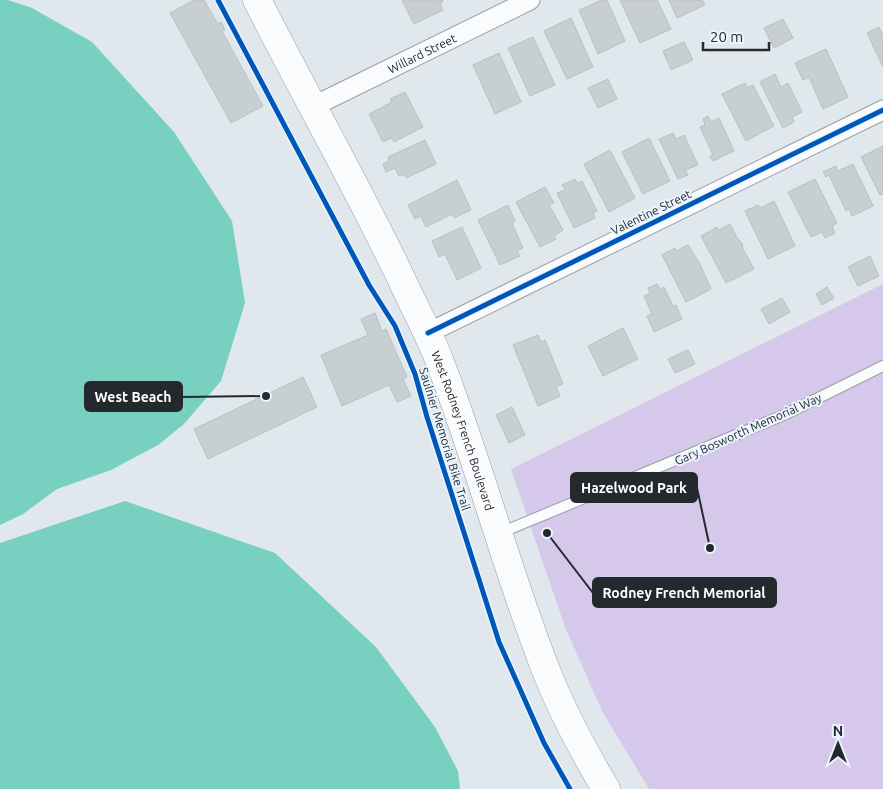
<svg xmlns="http://www.w3.org/2000/svg" width="883" height="789" font-family="Ubuntu,sans-serif">
<style>
.green{fill:#d5c8ea}
.water{fill:#78d0c0}
.building{fill:#c8cfd3;stroke:#b9c0c3}
.lines{fill:none;stroke-linecap:round;stroke-linejoin:round}
.lane-casing{stroke:#9a9fa4;stroke-width:12}
.street-casing{stroke:#9a9fa4;stroke-width:21}
.secondary-casing{stroke:#9a9fa4;stroke-width:29}
.lane{stroke:#fafbfc;stroke-width:10}
.street{stroke:#fafbfc;stroke-width:19}
.secondary{stroke:#fafbfc;stroke-width:28}
.cycleway-casing{stroke:#eaf5fe;stroke-width:8}
.cycleway{stroke:#0057b8;stroke-width:5}
.labels{text-anchor:middle;dominant-baseline:central;stroke-width:4;stroke-linejoin:round;paint-order:stroke}
.street-label{font-size:12px;fill:#24292d;stroke:#eaf5fe}
.leader{fill:none;stroke:#24292d;stroke-width:2}
.callout-dot{fill:#24292d;stroke:#eaf5fe;stroke-width:2}
.callout{fill:#24292d;stroke:#24292d;stroke-width:2}
.callout-label{font-size:14px;text-anchor:middle;font-weight:bold;fill:#fff}
</style>
<rect width="100%" height="100%" fill="#e0e7ed"/>
<path class="green" d="M 883,284 L 883,789 L 649,789 L 602,711 L 565,627 L 511,469 Z"/>
<path class="water" d="M 0,0 L 8,0 L 32,8 L 92,42 L 174,132 L 232,221 L 245,303 L 221,381 L 184,424 L 158,445 L 111,470 L 57,489 L 23,514 L 0,525 Z
M 125,501 L 275,553 L 376,647 L 435,727 L 458,771 L 460,789 L 0,789 L 0,543 Z"/>
<path class="building" d="M 194,0 L 204,0 L 218,24 L 221,22 L 225,30 L 222,31 L 263,106 L 231,123 L 170,13 Z
M 402,0 L 442,0 L 443,2 L 440,3 L 443,10 L 414,24 Z
M 602,0 L 607,0 L 625,41 L 598,54 L 579,10 Z
M 620,0 L 657,0 L 671,29 L 640,43 Z
M 669,0 L 702,0 L 705,5 L 677,18 Z
M 571,18 L 593,67 L 567,79 L 544,31 Z
M 783,19 L 793,38 L 774,48 L 764,28 Z
M 879,27 L 883,36 L 883,67 L 867,33 Z
M 533,37 L 555,85 L 530,96 L 508,48 Z
M 684,42 L 693,60 L 671,70 L 663,51 Z
M 826,49 L 848,97 L 823,109 L 809,77 L 803,80 L 795,63 Z
M 499,53 L 521,102 L 495,114 L 473,65 Z
M 775,74 L 781,87 L 788,83 L 802,112 L 792,117 L 794,122 L 783,128 L 760,82 Z
M 608,79 L 617,99 L 598,108 L 588,88 Z
M 745,83 L 747,88 L 753,85 L 774,126 L 746,141 L 722,94 Z
M 405,92 L 423,127 L 394,142 L 392,138 L 383,142 L 369,114 L 392,102 L 390,99 Z
M 708,116 L 711,122 L 719,118 L 734,151 L 713,161 L 710,156 L 713,155 L 700,127 L 705,125 L 703,119 Z
M 673,133 L 676,139 L 684,135 L 698,165 L 685,170 L 688,175 L 678,179 L 659,139 Z
M 649,138 L 670,181 L 643,194 L 622,152 Z
M 425,140 L 436,164 L 406,178 L 404,174 L 399,176 L 395,168 L 386,172 L 383,164 L 389,161 L 388,157 Z
M 883,146 L 883,194 L 880,195 L 861,157 Z
M 610,150 L 635,198 L 609,212 L 584,164 Z
M 853,164 L 873,206 L 852,216 L 849,209 L 846,211 L 829,175 L 826,177 L 823,172 L 836,166 L 838,171 Z
M 575,179 L 577,183 L 582,181 L 597,211 L 593,213 L 595,218 L 574,228 L 557,193 L 565,190 L 562,185 Z
M 815,179 L 837,223 L 832,226 L 835,233 L 825,238 L 822,232 L 811,237 L 788,192 Z
M 457,180 L 471,210 L 454,218 L 452,214 L 426,227 L 421,216 L 415,219 L 408,205 Z
M 545,187 L 554,203 L 549,205 L 563,230 L 554,236 L 556,239 L 540,247 L 516,202 Z
M 774,201 L 795,246 L 768,259 L 745,211 L 758,205 L 760,208 Z
M 508,205 L 515,221 L 512,223 L 523,248 L 517,251 L 520,256 L 500,265 L 478,220 Z
M 730,224 L 737,238 L 742,243 L 743,249 L 754,269 L 726,283 L 701,236 L 717,227 L 719,230 Z
M 462,227 L 481,268 L 457,280 L 445,254 L 439,257 L 432,241 Z
M 688,245 L 700,264 L 711,289 L 686,302 L 662,255 L 675,248 L 676,251 Z
M 870,256 L 879,276 L 858,286 L 848,267 Z
M 657,284 L 660,289 L 664,287 L 673,306 L 676,305 L 682,319 L 654,332 L 647,316 L 652,314 L 644,296 L 650,293 L 648,288 Z
M 827,287 L 834,298 L 822,305 L 816,294 Z
M 782,298 L 790,312 L 769,324 L 761,309 Z
M 375,313 L 382,331 L 386,329 L 407,377 L 403,379 L 411,396 L 397,402 L 389,385 L 342,406 L 321,355 L 368,335 L 361,319 Z
M 623,328 L 638,359 L 603,376 L 588,346 Z
M 538,335 L 541,342 L 545,340 L 563,384 L 556,387 L 560,396 L 538,406 L 513,345 Z
M 688,350 L 695,364 L 675,373 L 668,359 Z
M 303,377 L 317,407 L 208,459 L 194,429 Z
M 512,407 L 525,435 L 509,443 L 496,415 Z"/>
<g class="lines">
<g class="lane-casing">
<path id="lane" d="M 500,533 L 784,415 L 883,366"/>
</g>
<g class="street-casing">
<g id="street">
<path id="s1" d="M 314,106 L 530,0"/>
<path d="M 428,333 L 883,110"/>
</g>
</g>
<g class="secondary-casing">
<g id="secondary">
<path id="s2" d="M 257,0 C 304,93 356,184 401,278 C 414,307 430,335 441,365 C 480,466 507,572 547,673 C 563,713 584,752 606,789"/>
</g>
</g>
<use href="#lane" class="lane"/>
<use href="#street" class="street"/>
<use href="#secondary" class="secondary"/>
<g class="cycleway-casing">
<path id="cycleway" d="M 218,0 L 369,285 L 395,326 L 415,374 L 427,417 L 499,642 L 544,743 L 570,789
M 428,333 L 883,110"/>
</g>
<use href="#cycleway" class="cycleway"/>
</g>
<g class="labels">
<g class="street-label">
<text stroke="none"><textPath href="#s1" startOffset="120">Willard Street</textPath></text>
<text transform="translate(651 212) rotate(-26)">Valentine Street</text>
<text transform="translate(748 429) rotate(-24)">Gary Bosworth Memorial Way</text>
<text stroke="none"><textPath href="#s2" startOffset="478">West Rodney French Boulevard</textPath></text>
<text transform="translate(445 439) rotate(73)">Saulnier Memorial Bike Trail</text>
</g>
</g>
<path class="leader" d="M266 396L182 397M710 548L697 488M547 533L593 593"/>
<g class="callout-dot">
<circle cx="266" cy="396" r="5"/>
<circle cx="710" cy="548" r="5"/>
<circle cx="547" cy="533" r="5"/>
</g>
<g class="callout">
<rect x="85" y="382" width="97" height="29" rx="5"/>
<rect x="571" y="473" width="126" height="29" rx="5"/>
<rect x="593" y="578" width="183" height="29" rx="5"/>
</g>
<g class="callout-label">
<text x="133" y="402">West Beach</text>
<text x="634" y="493">Hazelwood Park</text>
<text x="684" y="598">Rodney French Memorial</text>
</g>
<g transform="translate(838 744)" stroke="#eaf5fe" stroke-width="4" paint-order="stroke">
<path d="M0-4L9 19L0 12L-9 19Z" fill="#24292d"/>
<text y="-8" font-size="14" font-weight="bold" text-anchor="middle" fill="#24292d">N</text>
</g>
<path d="M703 42v8h66v-8" fill="none" stroke="#24292d" stroke-width="2.5"/>
<text x="710" y="42" font-size="15" fill="#24292d" stroke="#eaf5fe" stroke-width="4" paint-order="stroke">20 m</text>
</svg>
